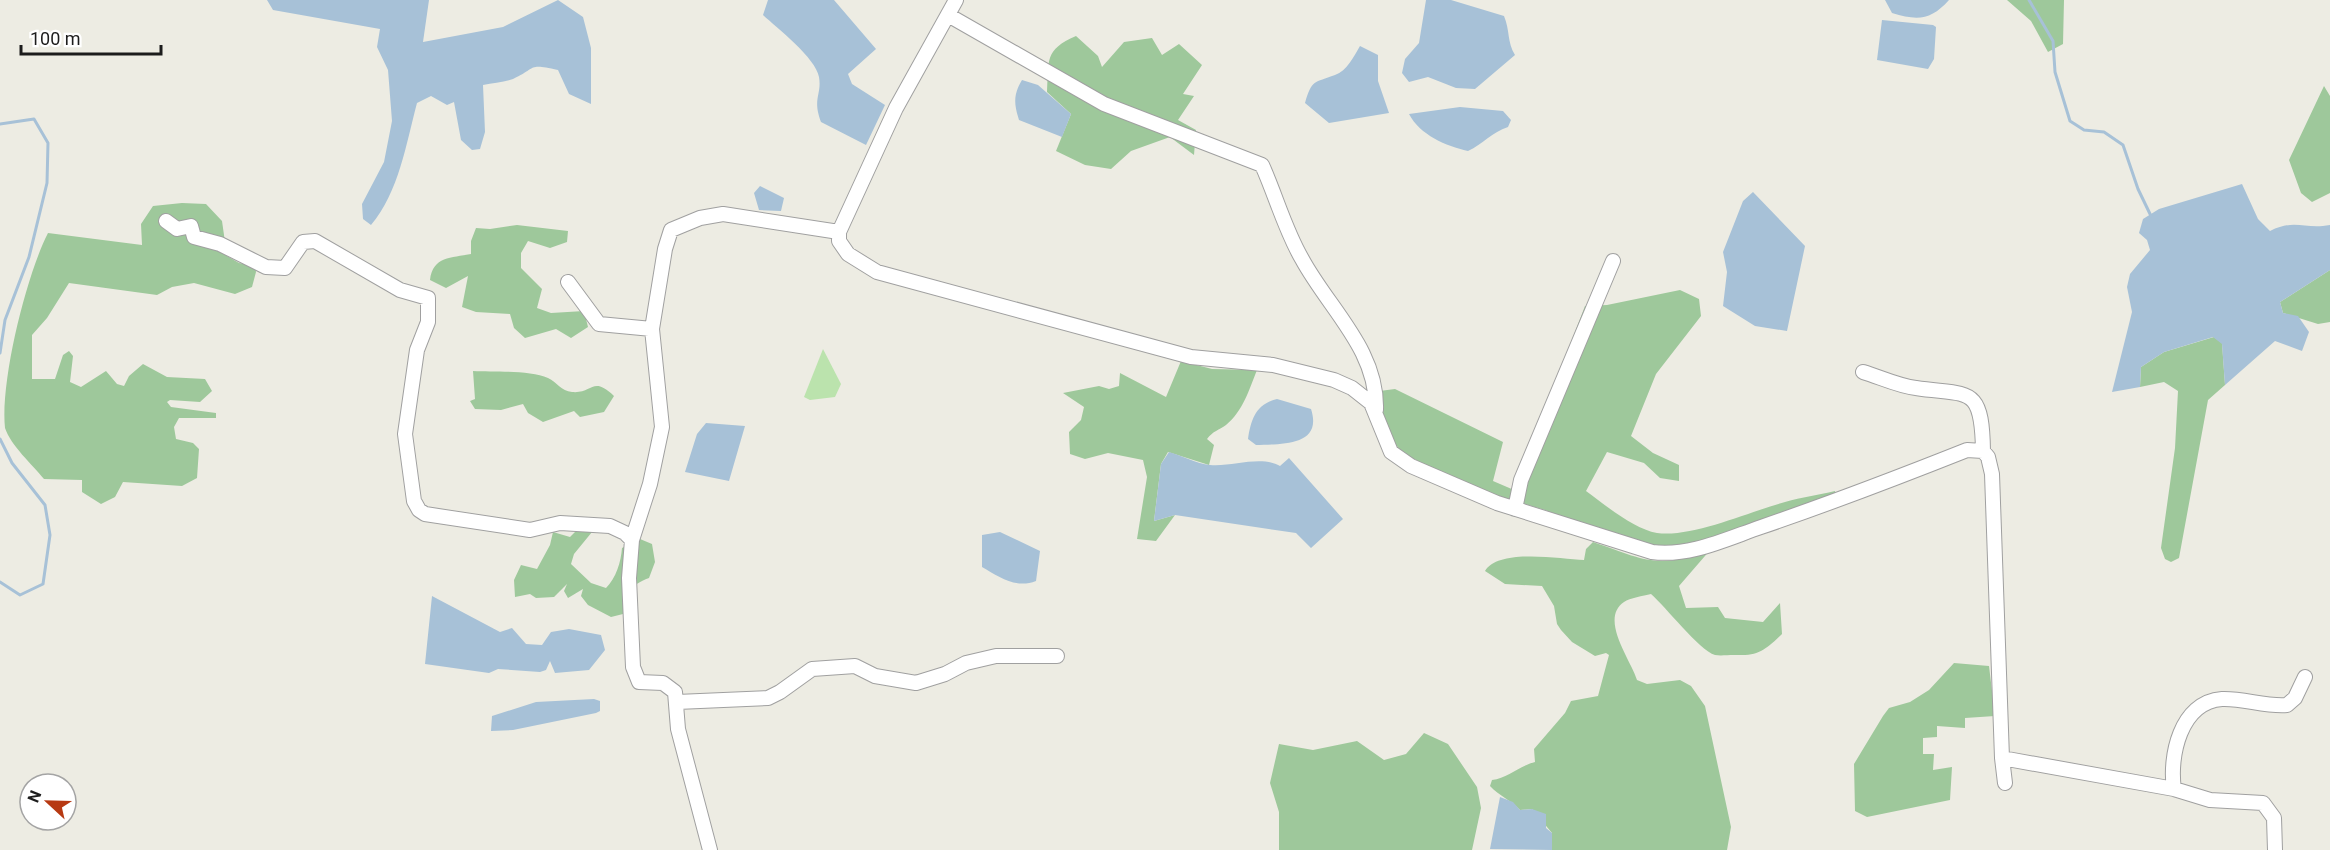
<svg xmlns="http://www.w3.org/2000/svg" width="2330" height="850" font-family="Roboto,sans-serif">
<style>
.grass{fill:#bbe3ad}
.forest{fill:#9ec89b}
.water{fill:#a7c1d7}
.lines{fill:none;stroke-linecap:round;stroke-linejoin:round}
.stream{stroke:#a7c1d7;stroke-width:3}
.minor-casing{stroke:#a0a0a0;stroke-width:16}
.minor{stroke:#fff;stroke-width:14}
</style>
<rect width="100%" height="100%" fill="#edece3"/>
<path class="grass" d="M 823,349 L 841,384 L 835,397 L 810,400 L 804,397 Z"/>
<path class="forest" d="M 2007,0 L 2064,0 L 2063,44 L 2048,52 L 2031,21 Z
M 1076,36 L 1098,56 L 1102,67 L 1124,42 L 1152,38 L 1162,55 L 1179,44 L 1202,65 L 1183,94 L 1194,96 L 1178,120 L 1196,130 L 1194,155 L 1170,137 L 1131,151 L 1111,169 L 1085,165 L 1056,151 L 1071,114 L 1047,92 C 1049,60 1044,50 1076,36 Z
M 2324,86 L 2330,96 L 2330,193 L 2312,202 L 2301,193 L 2289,160 Z
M 182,203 L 206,204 L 222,221 L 227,256 L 239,263 L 255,266 L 256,272 L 252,287 L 235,294 L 194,283 L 172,287 L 157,295 L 69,283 L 47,318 L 32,335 L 32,379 L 55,379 L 63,355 L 69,351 L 73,356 L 70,382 L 81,387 L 106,371 L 117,384 L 124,386 L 129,376 L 143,364 L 167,377 L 205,379 L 212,391 L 200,402 L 170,400 L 167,402 L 171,407 L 216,413 L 216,418 L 179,418 L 174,427 L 176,439 L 193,443 L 199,449 L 197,478 L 182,486 L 123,482 L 115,497 L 101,504 L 82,492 L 82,480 L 44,479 C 32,464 11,446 5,428 C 0,382 26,276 48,233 L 142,245 L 141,224 L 153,206 Z
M 517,225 L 568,231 L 567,242 L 550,248 L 528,241 L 521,253 L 521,268 L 542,289 L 537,308 L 551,313 L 584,311 L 588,327 L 571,338 L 556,329 L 525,338 L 514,328 L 510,314 L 476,312 L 462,307 L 468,276 L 446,288 L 430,280 C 433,256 451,258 471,254 L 471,241 L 476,228 L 490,229 Z
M 2330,270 L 2330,322 L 2318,324 L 2283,313 L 2280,302 Z
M 1680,290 L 1699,299 L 1701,316 L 1656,374 L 1631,436 L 1653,453 L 1679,465 L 1679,481 L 1660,478 L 1644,463 L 1607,452 L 1586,491 C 1605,505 1634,529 1657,533 C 1692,538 1751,511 1785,502 C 1802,497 1818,495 1835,491 L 1836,499 L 1701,545 L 1665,550 L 1581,525 L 1545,510 L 1472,488 L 1402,453 L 1394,442 L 1372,392 L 1395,389 L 1503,442 L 1493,481 L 1514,490 L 1585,306 L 1607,305 Z
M 2214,337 L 2222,343 L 2225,385 L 2208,400 L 2179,558 L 2171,562 L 2165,559 L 2161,548 L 2175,448 L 2178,391 L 2164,382 L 2140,387 L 2141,367 L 2164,352 Z
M 1181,361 L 1212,369 L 1257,370 C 1249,390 1243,411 1226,425 C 1219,430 1213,431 1207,439 L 1214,445 L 1209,465 L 1168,452 L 1161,464 L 1154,521 L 1175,515 L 1156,541 L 1137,539 L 1147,477 L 1143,460 L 1108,453 L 1085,459 L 1070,454 L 1069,432 L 1081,420 L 1084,407 L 1063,393 L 1099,386 L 1109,389 L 1119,386 L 1120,373 L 1166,397 Z
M 473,371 C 493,372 530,370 548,378 C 557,382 561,391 572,392 C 593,394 592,375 614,396 L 604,412 L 580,417 L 574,411 L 543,422 L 528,413 L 523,404 L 501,410 L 475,409 L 470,401 L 475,399 Z
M 578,529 L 592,532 L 574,554 L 571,564 L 591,583 L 606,588 C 616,578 621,562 622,548 L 640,539 L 652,544 L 655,562 L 649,578 C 630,585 625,594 623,614 L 611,617 L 588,605 L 581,596 L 583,589 L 568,598 L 564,591 L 567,584 L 554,597 L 536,598 L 530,594 L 515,597 L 514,580 L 521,565 L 537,569 L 550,545 L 553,532 L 570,537 Z
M 1593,542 C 1643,559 1658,571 1711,549 L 1679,586 L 1686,608 L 1718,607 L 1725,618 L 1763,622 L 1780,603 L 1782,634 C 1764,651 1758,656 1733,655 C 1728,655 1720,656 1715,655 C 1699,650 1666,607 1651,594 C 1643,596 1630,598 1624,602 C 1599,619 1631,660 1637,680 L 1647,684 L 1680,680 L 1691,686 L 1705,706 L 1731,827 L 1727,850 L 1552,850 L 1552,833 L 1532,809 L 1520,810 C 1511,800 1499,796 1490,786 L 1492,780 C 1508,778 1519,766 1535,762 L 1534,749 L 1565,713 L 1571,701 L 1598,696 L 1609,655 L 1606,653 L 1595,656 L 1572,642 L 1561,630 L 1557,624 L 1554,606 L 1542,586 L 1505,584 L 1485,571 C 1499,548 1560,559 1584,560 L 1586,549 Z
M 1954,663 L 1989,666 L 1995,716 L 1965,718 L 1965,728 L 1937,726 L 1937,737 L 1923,738 L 1923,754 L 1934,754 L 1933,770 L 1952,767 L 1950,800 L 1867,817 L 1855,811 L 1854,764 L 1883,716 L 1889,708 L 1910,702 L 1929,690 Z
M 1424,733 L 1448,744 L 1477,787 L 1481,808 L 1472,850 L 1279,850 L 1279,812 L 1270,783 L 1279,744 L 1313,750 L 1357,741 L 1384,760 L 1406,754 Z"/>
<path class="water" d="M 267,0 L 429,0 L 423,42 L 503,27 L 558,0 L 583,17 L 591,48 L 591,104 L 569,94 L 558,70 C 527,63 537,68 513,79 C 504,82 493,83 483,85 L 485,132 L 480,149 L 472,150 L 461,140 L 454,102 L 447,105 L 431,96 L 417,103 C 406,144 399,192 371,225 L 363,219 L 362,204 L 384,162 L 392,121 L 388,70 L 377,47 L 380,29 L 273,10 Z
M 768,0 L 834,0 L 876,49 L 848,74 L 852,84 L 885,105 L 866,145 L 821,122 C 812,98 822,95 819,77 C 816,58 777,28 763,15 Z
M 1426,0 L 1451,0 L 1504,16 C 1510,30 1507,42 1515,55 L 1475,89 L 1456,88 L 1428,77 L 1409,82 L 1402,73 L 1405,59 L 1419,43 Z
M 1885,0 L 1949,0 C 1931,20 1918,21 1892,13 Z
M 1882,20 L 1933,25 L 1936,27 L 1934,59 L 1928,69 L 1877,60 Z
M 1360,46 L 1378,55 L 1378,81 L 1389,113 L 1329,123 L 1305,103 C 1312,79 1314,83 1335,75 C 1347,71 1354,56 1360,46 Z
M 1022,80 L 1038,85 L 1071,114 L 1062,137 L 1019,120 C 1014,104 1013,95 1022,80 Z
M 1460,107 L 1503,111 L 1511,120 L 1508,127 C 1492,132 1483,144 1468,151 C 1446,146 1420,135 1409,114 Z
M 2242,184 L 2258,219 L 2270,231 C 2296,218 2304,230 2330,225 L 2330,270 L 2280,302 L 2283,313 L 2298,316 L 2309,332 L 2302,351 L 2275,341 L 2225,385 L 2222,344 L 2213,337 L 2164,352 L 2141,367 L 2140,387 L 2112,392 L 2132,312 L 2127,287 L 2130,274 L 2150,250 L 2147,240 L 2139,233 L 2143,219 L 2159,209 Z
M 760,186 L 784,198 L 781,211 L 759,210 L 754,193 Z
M 1753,192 L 1805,246 L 1787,331 L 1755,326 L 1723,306 L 1727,272 L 1723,252 L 1743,201 Z
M 1277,399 L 1311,409 C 1323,446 1282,444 1256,445 L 1248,439 C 1251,419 1256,404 1277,399 Z
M 706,423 L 745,426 L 729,481 L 685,472 L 697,434 Z
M 1169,452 C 1181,455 1197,464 1210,465 C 1233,467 1260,455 1280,466 L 1289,458 L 1343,519 L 1311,548 L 1296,533 L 1175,515 L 1154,521 L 1161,464 Z
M 1000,532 L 1040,551 L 1036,581 C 1016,589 999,577 982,567 L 982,535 Z
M 432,596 L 500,632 L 512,628 L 526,644 L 542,645 L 551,632 L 569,629 L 601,635 L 605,650 L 589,670 L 555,673 L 550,661 L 546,670 L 540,672 L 498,669 L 489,673 L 425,664 Z
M 594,699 L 600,701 L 600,711 L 596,713 L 513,730 L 491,731 L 492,716 L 536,702 Z
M 1500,797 L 1513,802 L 1520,810 L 1532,809 L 1546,814 L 1546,828 L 1552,833 L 1552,850 L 1490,849 Z"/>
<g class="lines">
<path class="stream" d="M 2029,0 L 2053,41 L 2055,72 L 2070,121 L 2084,130 L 2104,132 L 2123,145 L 2138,189 L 2151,216
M 0,124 L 34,119 L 48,143 L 47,183 L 29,257 L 5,320 L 0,353
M 0,439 L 12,463 L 45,505 L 50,535 L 43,584 L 20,595 L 0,582"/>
<g class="minor-casing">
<path id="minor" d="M 956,0 L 896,108 L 839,232 L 839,241 L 848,254 L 877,272 L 1191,357 L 1273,365 L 1334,380 L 1352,388 L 1371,403 L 1391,452 L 1411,466 L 1497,503 L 1652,552 C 1689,557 1726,539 1761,527 C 1831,503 1899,477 1967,450 L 1983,451 L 1988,457 L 1992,474 L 2002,758 L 2174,789 L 2210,800 L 2263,803 L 2274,818 L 2275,850
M 948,15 L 1104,104 L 1262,165 C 1276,196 1285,230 1302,259 C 1329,309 1378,350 1376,410
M 166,221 L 177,229 L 191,226 L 194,237 L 220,244 L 266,267 L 285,268 L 303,242 L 315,241 L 400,290 L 428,298 L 428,322 L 417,350 L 405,434 L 414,501 L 419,510 L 425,514 L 530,530 L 560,523 L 610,526 L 625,533 L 632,540
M 568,282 L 599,324 L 652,329
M 1863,372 C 1880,377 1898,386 1916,388 C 1969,396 1982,384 1983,451
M 1515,509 L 1521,480 L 1613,261
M 677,702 L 768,698 L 780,692 L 812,669 L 855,666 L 875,676 L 916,683 L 945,674 L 966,663 L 996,656 L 1057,656
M 2002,758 L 2005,783
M 2174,789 C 2169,757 2180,702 2222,699 C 2243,698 2266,707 2287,705 L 2295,698 L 2305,677
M 710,850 L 678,729 L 675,692 L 663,683 L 639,682 L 633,667 L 629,578 L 632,540 L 650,484 L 662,427 L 652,329 L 665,249 L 671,230 L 700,218 L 723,214 L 839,232"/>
</g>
<use href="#minor" class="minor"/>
</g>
<g transform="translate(48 802) rotate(292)"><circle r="28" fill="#ffffff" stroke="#a4a4a4" stroke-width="1.5"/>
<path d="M0-4.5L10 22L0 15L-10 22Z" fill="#b73912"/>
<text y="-9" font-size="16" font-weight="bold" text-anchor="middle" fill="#1c1c1c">N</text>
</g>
<path d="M21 45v9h140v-9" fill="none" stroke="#1c1c1c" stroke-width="3"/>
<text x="30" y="45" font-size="18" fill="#1c1c1c" stroke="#ffffff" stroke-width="4.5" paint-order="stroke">100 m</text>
</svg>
